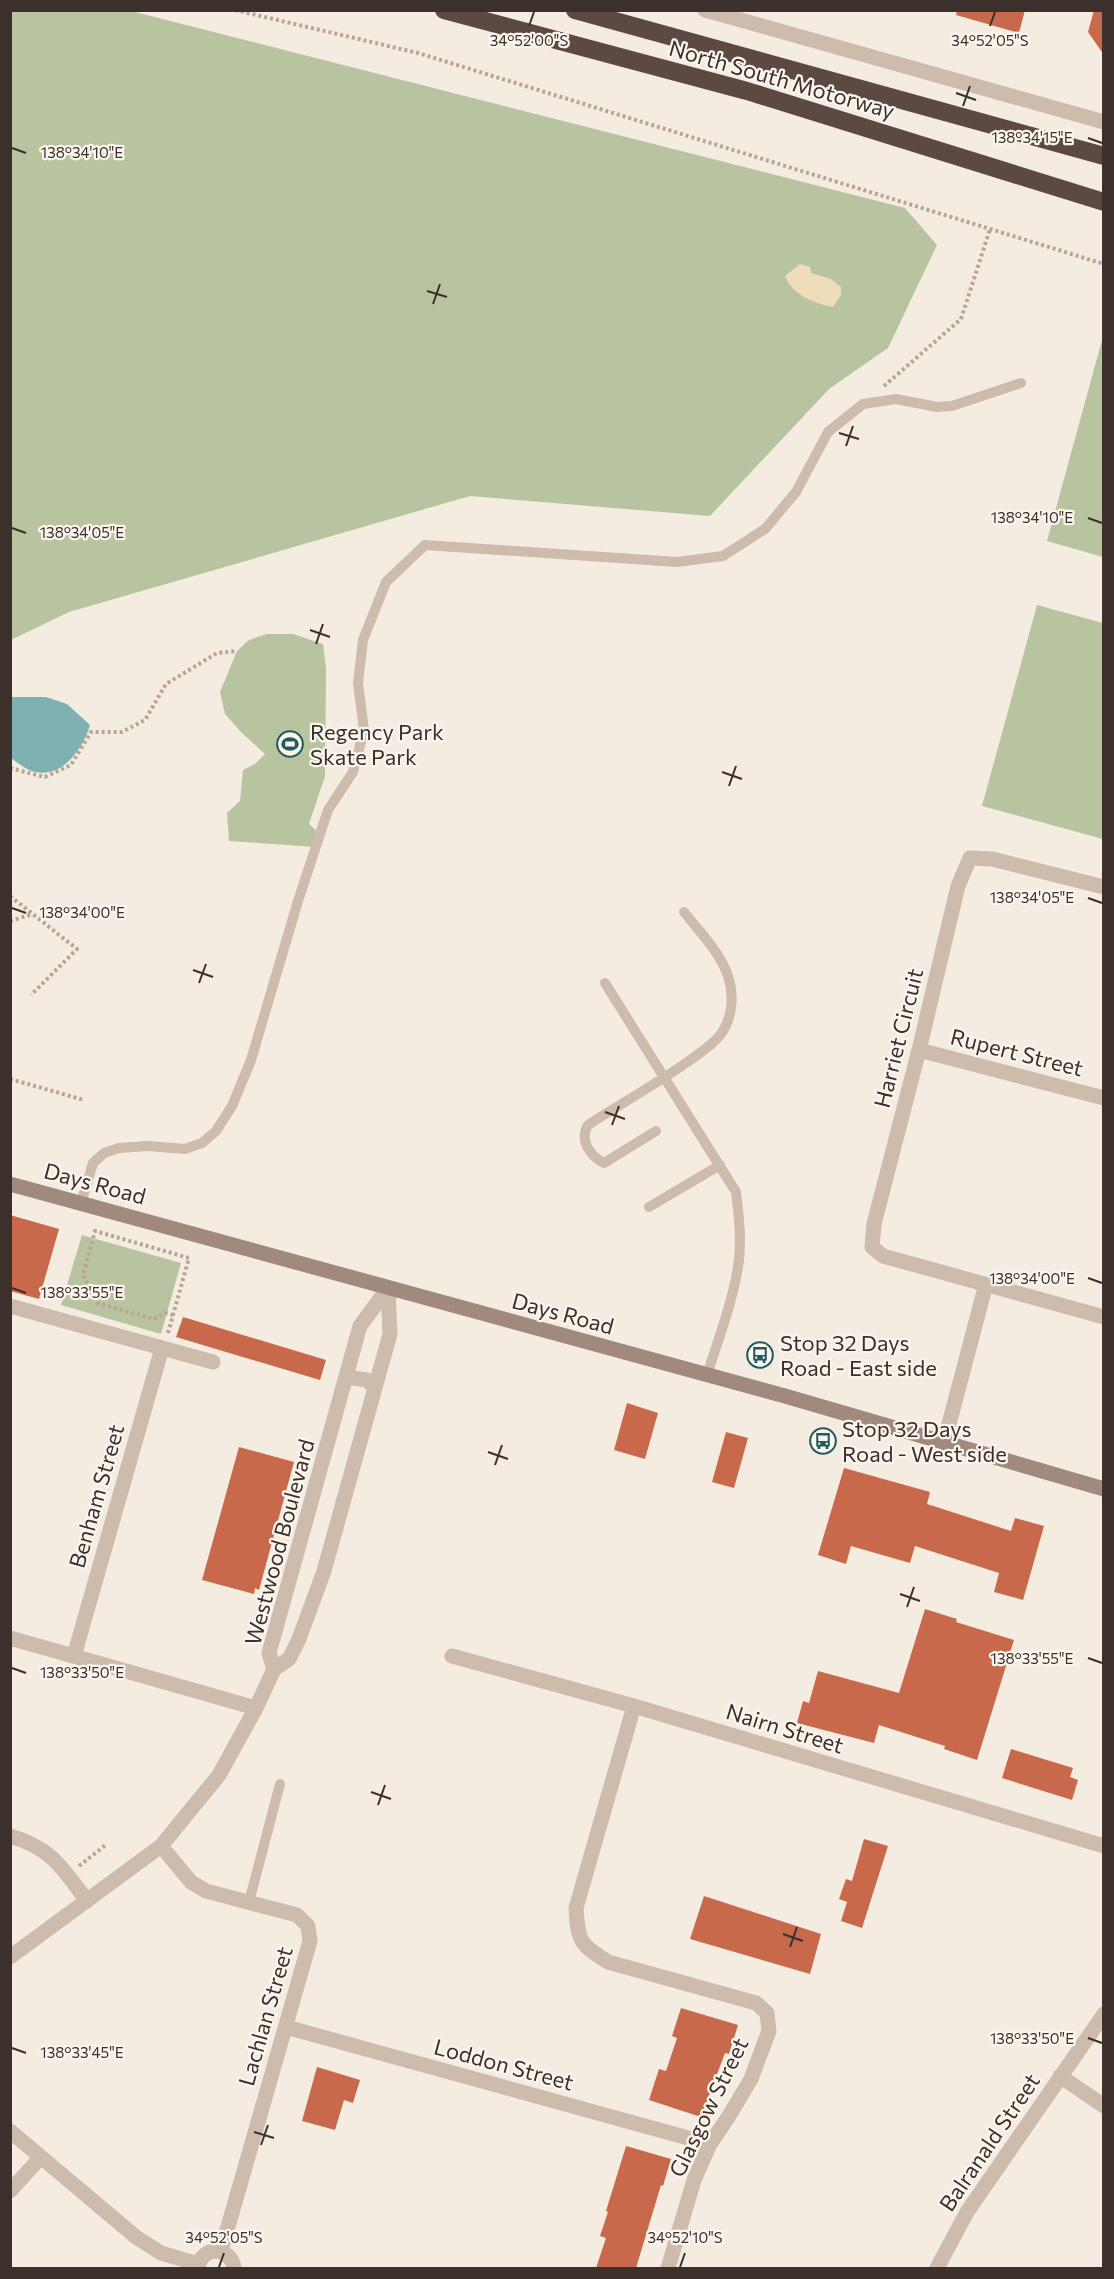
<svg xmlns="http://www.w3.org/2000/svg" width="1114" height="2279" font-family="Commissioner,sans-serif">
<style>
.green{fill:#b8c4a0}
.sand{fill:#efdcb8}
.water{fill:#7fb0b2}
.building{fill:#c8694b}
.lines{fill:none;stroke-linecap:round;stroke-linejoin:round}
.path{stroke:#b9a596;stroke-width:4;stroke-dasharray:3 3;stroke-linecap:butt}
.lane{stroke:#cdbbac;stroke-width:10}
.street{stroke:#cdbbac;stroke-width:15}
.secondary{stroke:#a18a7d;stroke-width:15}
.highway{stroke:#5c4a42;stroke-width:18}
.ticks{fill:none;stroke:#3b302b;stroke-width:2}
.labels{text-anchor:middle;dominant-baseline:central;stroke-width:4.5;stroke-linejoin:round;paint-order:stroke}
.street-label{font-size:22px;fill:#3b302b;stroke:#fbf5ee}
.poi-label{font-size:22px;fill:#3b302b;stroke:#fbf5ee;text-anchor:start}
.ticks-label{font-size:15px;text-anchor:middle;fill:#3b302b;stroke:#fbf5ee;stroke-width:4.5;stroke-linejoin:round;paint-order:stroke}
</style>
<rect width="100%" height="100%" fill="#f4ebe1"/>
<path class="green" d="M 11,11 L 131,11 L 905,208 L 937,245 L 888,348 L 829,389 L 710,516 L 470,496 L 69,612 L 11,640 Z
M 1102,340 L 1104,341 L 1103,557 L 1047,541 Z
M 1037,605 L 1103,623 L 1103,839 L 982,806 Z
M 267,634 L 293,634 L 323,644 L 326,669 L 325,776 L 309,824 L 320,834 L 316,847 L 229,841 L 227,813 L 240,801 L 243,770 L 255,764 L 265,754 L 242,733 L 225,714 L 220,692 L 237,651 L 249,640 Z
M 82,1235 L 181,1263 L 161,1334 L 61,1305 Z"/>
<path class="sand" d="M 800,264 L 810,267 L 811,273 L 831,279 L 841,287 L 841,295 L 833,307 C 815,304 791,294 785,276 Z"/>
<path class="water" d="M 11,697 L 46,697 L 67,704 L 90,725 C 84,747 63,778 36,772 C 28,771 18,763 11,758 Z"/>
<path class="building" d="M 957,10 L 1025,10 L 1019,33 L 956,15 Z
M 1094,10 L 1104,10 L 1104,55 L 1088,32 Z
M 10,1215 L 59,1229 L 39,1299 L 10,1291 Z
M 183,1317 L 326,1360 L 320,1380 L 176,1337 Z
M 627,1403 L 658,1413 L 645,1459 L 614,1450 Z
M 726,1432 L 748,1438 L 734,1488 L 712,1482 Z
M 239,1447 L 294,1462 L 259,1590 L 255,1588 L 254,1594 L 202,1580 Z
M 844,1468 L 930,1492 L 927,1504 L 1011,1531 L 1015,1518 L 1044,1526 L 1023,1600 L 994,1592 L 999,1573 L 915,1546 L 910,1563 L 851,1546 L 846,1564 L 818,1555 Z
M 925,1609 L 957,1619 L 956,1622 L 1014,1640 L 977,1760 L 944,1749 L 945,1746 L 879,1725 L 874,1743 L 797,1723 L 803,1701 L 809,1703 L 818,1671 L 899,1693 Z
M 1011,1749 L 1073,1768 L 1070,1777 L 1078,1780 L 1072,1800 L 1002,1778 Z
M 864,1839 L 888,1846 L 862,1928 L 841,1921 L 847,1902 L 839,1899 L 846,1879 L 852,1881 Z
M 704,1896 L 821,1934 L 810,1974 L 690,1939 Z
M 681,2008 L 738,2025 L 729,2054 L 725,2053 L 701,2117 L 649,2100 L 659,2069 L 666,2071 L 677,2038 L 672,2036 Z
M 317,2067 L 360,2080 L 353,2103 L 344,2100 L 335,2130 L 302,2121 Z
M 626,2146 L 671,2159 L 663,2186 L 661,2185 L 636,2268 L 596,2268 L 606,2238 L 600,2236 L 608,2212 L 606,2211 Z"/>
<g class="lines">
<path class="path" d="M 235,10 L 418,53 L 1104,264
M 884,386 L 961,319 L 990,229
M 10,768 L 45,777 L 71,765 L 91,732 L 122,732 L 145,720 L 166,684 L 217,653 L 237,651
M 10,896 L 77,949 L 31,995
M 10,921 L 33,914
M 10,1079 L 84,1100
M 168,1333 L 189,1258 L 95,1231 L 83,1275 L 97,1303 L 154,1319 L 165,1313 L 173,1315
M 79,1866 L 107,1844"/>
<path class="lane" d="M 605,983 L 736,1192 C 739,1216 742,1243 738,1267 C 732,1304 718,1340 707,1375
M 656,1131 L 604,1163 C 590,1156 579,1140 588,1125 C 621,1104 654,1085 686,1063 C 698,1054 712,1046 721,1034 C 733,1017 734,995 728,976 C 720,952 699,931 684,912
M 81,1203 L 93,1163 L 104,1153 L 119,1148 L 148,1146 L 185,1149 L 202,1143 L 216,1131 L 232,1106 L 251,1060 L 298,901 L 328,810 L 353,772 L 364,730 L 358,683 L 363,640 L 386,582 L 425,545 L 677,562 L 723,556 L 765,529 L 796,492 L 828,432 L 863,404 L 896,399 L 937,407 L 952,406 L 1021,383
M 649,1207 L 720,1165
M 249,1902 L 280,1784"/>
<path class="street" d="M 705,10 L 1104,122
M 1104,887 L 992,859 L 970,858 L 958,886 L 919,1050 L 874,1224 L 872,1247 L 883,1256 L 1104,1317
M 919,1050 L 1104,1098
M 10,1306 L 213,1362
M 346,1377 L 367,1380 L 375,1388
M 944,1443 L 986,1284
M 10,1638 L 256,1708
M 74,1656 L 162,1348
M 452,1656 L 634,1706 L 1104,1846
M 274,1669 L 289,1659 L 299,1639 L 324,1571 L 390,1334 L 388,1288
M 274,1669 L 269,1653 L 360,1326 L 388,1288
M 634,1706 L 576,1908 C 578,1942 580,1944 608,1962 L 756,2003 L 767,2013 L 769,2031 L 751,2079 L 729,2116 L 710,2144 L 694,2180 L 668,2268
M 10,1836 C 52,1848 63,1869 87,1901
M 161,1846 L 191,1882 L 206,1891 L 297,1915 L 308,1926 L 310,1941 L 221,2251
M 10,1957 L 161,1846 L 219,1775 L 256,1708 L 274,1669
M 286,2027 L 710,2144
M 1060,2076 L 1104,2106
M 10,2131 L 136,2237 L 161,2253 L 198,2264
M 10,2191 L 41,2157
M 198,2268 C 201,2245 231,2246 234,2268
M 937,2268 L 967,2212 L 1104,2014"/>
<path class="secondary" d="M 10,1184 L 785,1396 L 1104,1489"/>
<path class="highway" d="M 444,10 L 747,91 L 1104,202
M 575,10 L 1104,156"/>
</g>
<path class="ticks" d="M 529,26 L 534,12M 990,26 L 995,12M 956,93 L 976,100M 963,106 L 970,86M 1088,138 L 1102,143M 12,148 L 26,153M 427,291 L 447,297M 433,304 L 440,284M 839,433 L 859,439M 846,446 L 853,426M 1088,518 L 1102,523M 12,528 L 26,533M 310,630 L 330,637M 316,644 L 323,624M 722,772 L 742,779M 729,786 L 736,766M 1088,898 L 1102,903M 12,908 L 26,913M 193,970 L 213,977M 199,983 L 206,964M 605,1112 L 625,1119M 612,1125 L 619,1106M 1088,1278 L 1102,1283M 12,1288 L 26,1293M 488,1452 L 508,1459M 495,1465 L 502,1445M 900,1594 L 920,1601M 907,1607 L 914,1587M 1088,1658 L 1102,1663M 12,1668 L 26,1673M 371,1792 L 391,1799M 378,1805 L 385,1785M 783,1934 L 803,1941M 790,1947 L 797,1927M 1088,2038 L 1102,2043M 12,2048 L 26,2053M 254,2132 L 274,2138M 261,2145 L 268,2125M 219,2267 L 224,2253M 680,2267 L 685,2253"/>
<defs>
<g id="stadium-ring" transform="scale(1.35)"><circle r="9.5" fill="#fbf5ee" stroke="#1f5a5e" stroke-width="1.5"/><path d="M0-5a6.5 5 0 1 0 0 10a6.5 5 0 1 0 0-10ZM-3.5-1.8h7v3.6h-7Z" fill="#1f5a5e"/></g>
<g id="bus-ring" transform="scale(1.35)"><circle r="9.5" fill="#fbf5ee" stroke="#1f5a5e" stroke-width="1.5"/><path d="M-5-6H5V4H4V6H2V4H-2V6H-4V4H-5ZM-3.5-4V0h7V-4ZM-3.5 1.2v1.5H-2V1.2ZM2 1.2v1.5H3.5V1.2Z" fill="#1f5a5e"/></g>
</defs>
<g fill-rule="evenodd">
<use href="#stadium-ring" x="290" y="744"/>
<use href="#bus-ring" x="760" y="1355"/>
<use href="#bus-ring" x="823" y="1441"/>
</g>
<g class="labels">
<g class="street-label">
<text transform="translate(782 79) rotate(16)">North South Motorway</text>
<text transform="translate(898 1038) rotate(-76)">Harriet Circuit</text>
<text transform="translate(1017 1052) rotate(14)">Rupert Street</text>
<text transform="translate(95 1183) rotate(15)">Days Road</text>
<text transform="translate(563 1313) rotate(15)">Days Road</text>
<text transform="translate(96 1496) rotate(-74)">Benham Street</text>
<text transform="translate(279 1542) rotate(-75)">Westwood Boulevard</text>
<text transform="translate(785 1728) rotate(17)">Nairn Street</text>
<text transform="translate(265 2016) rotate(-74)">Lachlan Street</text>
<text transform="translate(504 2064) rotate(15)">Loddon Street</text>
<text transform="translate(708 2107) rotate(-64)">Glasgow Street</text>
<text transform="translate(989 2142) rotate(-56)">Balranald Street</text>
</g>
<g class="poi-label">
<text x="310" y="731">Regency Park<tspan x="310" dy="25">Skate Park</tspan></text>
<text x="780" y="1342">Stop 32 Days<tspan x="780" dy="25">Road - East side</tspan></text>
<text x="842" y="1428">Stop 32 Days<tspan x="842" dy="25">Road - West side</tspan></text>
</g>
</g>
<g class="ticks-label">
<text x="529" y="46">34°52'00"S</text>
<text x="990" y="46">34°52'05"S</text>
<text x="1032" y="143">138°34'15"E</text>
<text x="82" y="158">138°34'10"E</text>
<text x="1032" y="523">138°34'10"E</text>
<text x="82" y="538">138°34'05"E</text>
<text x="1032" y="903">138°34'05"E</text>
<text x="82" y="918">138°34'00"E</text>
<text x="1032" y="1284">138°34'00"E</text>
<text x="82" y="1298">138°33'55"E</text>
<text x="1032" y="1664">138°33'55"E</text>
<text x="82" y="1678">138°33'50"E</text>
<text x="1032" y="2044">138°33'50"E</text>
<text x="82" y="2058">138°33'45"E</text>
<text x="224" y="2243">34°52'05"S</text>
<text x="685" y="2243">34°52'10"S</text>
</g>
<rect width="1114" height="2279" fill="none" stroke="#3b302b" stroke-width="24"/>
</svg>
